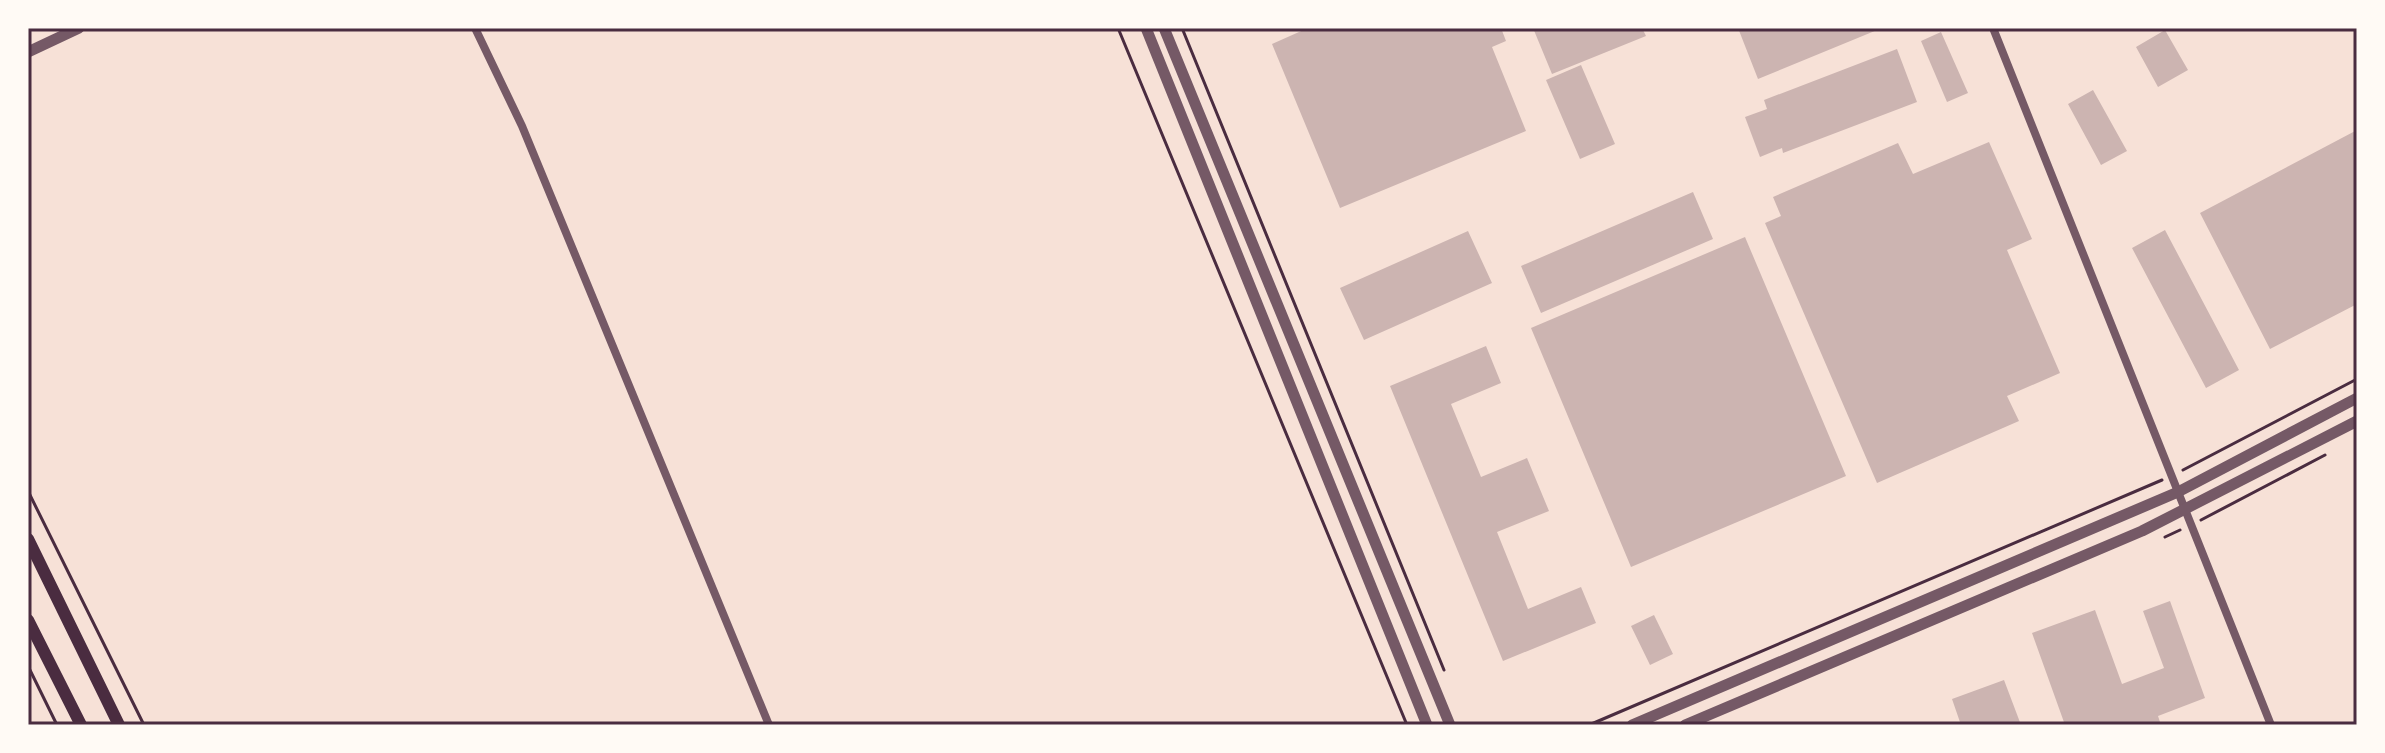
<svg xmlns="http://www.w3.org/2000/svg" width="2385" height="753" font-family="Rubik,sans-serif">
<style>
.building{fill:#ccb4b1}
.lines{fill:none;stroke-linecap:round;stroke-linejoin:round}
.path{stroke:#4a2c40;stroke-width:3}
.minor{stroke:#755966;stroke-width:8}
.tertiary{stroke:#755966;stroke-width:11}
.secondary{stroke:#4a2c40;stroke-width:12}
.neatline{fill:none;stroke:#4a2c40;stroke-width:3}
</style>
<rect width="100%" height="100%" fill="#f7e1d7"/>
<path class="building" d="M 1308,28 L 1501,28 L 1506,41 L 1492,47 L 1526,131 L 1340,208 L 1272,44 Z
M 1533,28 L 1642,28 L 1646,36 L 1552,74 Z
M 1738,28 L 1882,28 L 1758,79 Z
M 2165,30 L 2188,70 L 2158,87 L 2136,47 Z
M 1941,32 L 1968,93 L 1947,102 L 1921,41 Z
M 1897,49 L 1917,102 L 1783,153 L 1782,148 L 1760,157 L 1745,117 L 1767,109 L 1764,100 Z
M 1581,65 L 1615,144 L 1580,159 L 1546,80 Z
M 2093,90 L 2127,151 L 2101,165 L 2068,104 Z
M 2357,130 L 2357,304 L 2270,349 L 2200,213 Z
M 1989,142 L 2032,239 L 2007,250 L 2060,373 L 2007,396 L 2019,421 L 1877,483 L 1765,223 L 1781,216 L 1773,197 L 1898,143 L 1913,174 Z
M 1693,192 L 1713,239 L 1541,313 L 1521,266 Z
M 2165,230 L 2239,370 L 2206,388 L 2132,248 Z
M 1468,231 L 1492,283 L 1364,340 L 1340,288 Z
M 1745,237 L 1846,476 L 1631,567 L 1531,328 Z
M 1486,346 L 1501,383 L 1451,404 L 1481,477 L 1527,458 L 1549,511 L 1497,532 L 1528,609 L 1581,587 L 1596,623 L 1503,661 L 1390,386 Z
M 2170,601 L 2205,698 L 2158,716 L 2161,725 L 2065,725 L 2032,633 L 2095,610 L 2122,684 L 2164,668 L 2143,611 Z
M 1654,615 L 1673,654 L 1650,665 L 1631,626 Z
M 2004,680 L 2021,725 L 1961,725 L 1952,699 Z"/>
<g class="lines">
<path class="path" d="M 1118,28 L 1407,725
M 1182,28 L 1444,670
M 2183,470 L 2357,379
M 28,491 L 144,725
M 2201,520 L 2325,455
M 2165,537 L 2180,530
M 28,666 L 57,725
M 1589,725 L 2162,480"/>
<path class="minor" d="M 475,28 L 522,126 L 769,725
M 1993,28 L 2271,725"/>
<path class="tertiary" d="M 1146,28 L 1427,725
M 1164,28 L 1450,725
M 28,52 L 79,28
M 1632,725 L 2178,492 L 2357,398
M 1685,725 L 2142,531 L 2357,421"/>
<path class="secondary" d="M 28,539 L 119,725
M 28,620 L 81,725"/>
</g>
<rect width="2385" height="753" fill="none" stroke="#fffaf5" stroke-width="60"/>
<rect x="30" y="30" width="2325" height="693" class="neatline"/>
</svg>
